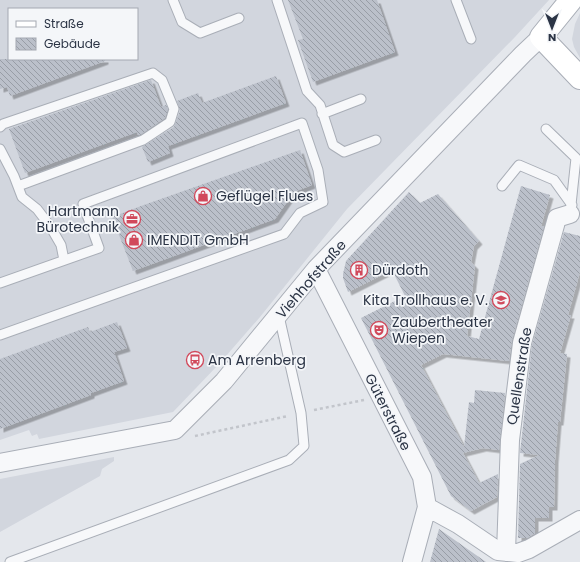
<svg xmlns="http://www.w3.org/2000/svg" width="580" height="562" font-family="Poppins,sans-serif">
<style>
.built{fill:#d2d6de;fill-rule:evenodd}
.building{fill:url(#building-back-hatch);filter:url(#shadow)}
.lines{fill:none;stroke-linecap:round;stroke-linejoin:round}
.lane-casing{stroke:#a9aeb7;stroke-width:11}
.street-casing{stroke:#a9aeb7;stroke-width:20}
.secondary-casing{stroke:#a9aeb7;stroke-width:24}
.path{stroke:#c2c5cb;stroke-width:2.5;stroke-dasharray:3 3;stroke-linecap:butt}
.lane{stroke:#f7f8fa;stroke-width:9}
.street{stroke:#f7f8fa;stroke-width:18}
.secondary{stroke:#fff;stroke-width:22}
.labels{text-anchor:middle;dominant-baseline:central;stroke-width:3.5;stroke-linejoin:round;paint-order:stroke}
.poi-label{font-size:14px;fill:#2b3445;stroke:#f4f6f9;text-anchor:start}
.street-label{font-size:14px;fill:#2b3445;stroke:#f4f6f9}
</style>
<defs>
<pattern id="building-back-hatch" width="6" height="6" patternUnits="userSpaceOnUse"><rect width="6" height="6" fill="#bbc0ca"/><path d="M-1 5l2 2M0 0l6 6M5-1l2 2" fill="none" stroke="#989da6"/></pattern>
<filter id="shadow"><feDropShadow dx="3.5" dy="3.5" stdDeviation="0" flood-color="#0004"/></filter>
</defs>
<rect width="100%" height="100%" fill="#e4e7ec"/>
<path class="built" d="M 0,0 L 549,0 L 515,37 L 347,209 L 260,317 L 219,364 L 173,412 L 39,439 L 37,434 L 32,436 L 29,430 L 0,440 ZM 9,9 L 137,9 L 137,59 L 9,59 Z
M 580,13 L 580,58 L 574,47 L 572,39 L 575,24 Z
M 114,457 L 114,461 L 102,469 L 100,476 L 0,532 L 0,479 Z"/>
<path class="building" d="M 288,0 L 377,0 L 395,52 L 313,82 L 298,40 L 303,39 Z
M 0,59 L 105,59 L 105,61 L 10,96 L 7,87 L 0,89 Z
M 276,76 L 286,103 L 168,146 L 170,153 L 148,162 L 142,147 L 174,127 L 180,111 L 177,101 L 198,93 L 202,103 Z
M 151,80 L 161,107 L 166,105 L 168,109 L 165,118 L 140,135 L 138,135 L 137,132 L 25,173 L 9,129 Z
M 300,150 L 312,185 L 294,192 L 275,219 L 133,271 L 112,217 L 141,206 Z
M 521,186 L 550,195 L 541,226 L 544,226 L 512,340 L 509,361 L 443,354 L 421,365 L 464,447 L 469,402 L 474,403 L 475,390 L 505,393 L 499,450 L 483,448 L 463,453 L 479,483 L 498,474 L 497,497 L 471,511 L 451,496 L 361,318 L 405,296 L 392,270 L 348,292 L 343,278 L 343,274 L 346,261 L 409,192 L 420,203 L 438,194 L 479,241 L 474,246 L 471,262 L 475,266 L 467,336 L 479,339 Z
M 564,232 L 580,236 L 580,272 L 568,315 L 571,315 L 560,353 L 567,354 L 560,422 L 558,422 L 555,460 L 554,507 L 549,507 L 549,518 L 535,518 L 535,533 L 527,538 L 518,538 L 520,464 L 539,455 L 520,453 L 532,345 Z
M 117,322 L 127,348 L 114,352 L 124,381 L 91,393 L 91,395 L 0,429 L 0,359 L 88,327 L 90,332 Z
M 439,529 L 486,562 L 430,562 Z"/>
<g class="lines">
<g class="lane-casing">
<path id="lane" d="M 173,0 L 182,22 L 200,33 L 239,18
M 277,0 L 307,91 L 320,105 L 333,145 L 344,152 L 376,140
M 456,0 L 471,39
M 322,114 L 361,99
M 0,127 L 3,124 L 153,73 L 162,80 L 174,109 L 170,122 L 143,140 L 18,186
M 546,129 L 576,158 L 570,214
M 0,149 L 14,176 L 22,197 L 37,209 L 50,226 L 61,245 L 64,260
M 502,186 L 519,165 L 554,180 L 572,205
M 0,283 L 99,248 L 83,204 L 302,123 L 318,170 L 323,202 L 300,213 L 284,234 L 0,335
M 10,562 L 289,460 L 304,446 L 301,413 L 279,316"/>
</g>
<g class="street-casing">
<path id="street" d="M 316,269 L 422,477 L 427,507 L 412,562
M 0,463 L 175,430 L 224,381 L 316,269 L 523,54 L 541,37
M 427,507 L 458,524 L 498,551 L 518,553 L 529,549 L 580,520
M 506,552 L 510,440 L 522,343 L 557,218 L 570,214"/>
</g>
<g class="secondary-casing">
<path id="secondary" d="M 571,0 L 541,37 L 580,78"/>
</g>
<path class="path" d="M 314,410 L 364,400
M 195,436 L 288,416"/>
<use href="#lane" class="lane"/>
<use href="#street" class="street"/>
<use href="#secondary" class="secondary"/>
</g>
<defs>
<g id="shop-ring" transform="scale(0.9)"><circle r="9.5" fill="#f4f6f9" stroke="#d1495b" stroke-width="1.5"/><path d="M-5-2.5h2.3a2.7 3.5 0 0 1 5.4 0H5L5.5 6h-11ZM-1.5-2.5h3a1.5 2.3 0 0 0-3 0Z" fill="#d1495b"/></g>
<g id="office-ring" transform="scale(0.9)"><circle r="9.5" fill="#f4f6f9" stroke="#d1495b" stroke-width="1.5"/><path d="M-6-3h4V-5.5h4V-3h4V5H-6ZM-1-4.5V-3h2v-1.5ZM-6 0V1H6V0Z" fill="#d1495b"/></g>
<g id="building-ring" transform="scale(0.9)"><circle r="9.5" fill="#f4f6f9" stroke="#d1495b" stroke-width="1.5"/><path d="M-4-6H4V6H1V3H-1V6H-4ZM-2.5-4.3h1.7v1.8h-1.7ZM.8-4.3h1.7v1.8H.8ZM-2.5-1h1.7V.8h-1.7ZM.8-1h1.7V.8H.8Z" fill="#d1495b"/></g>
<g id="school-ring" transform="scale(0.9)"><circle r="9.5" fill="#f4f6f9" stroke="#d1495b" stroke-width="1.5"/><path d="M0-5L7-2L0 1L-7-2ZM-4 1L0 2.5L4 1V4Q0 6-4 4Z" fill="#d1495b"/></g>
<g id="theatre-ring" transform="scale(0.9)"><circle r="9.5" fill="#f4f6f9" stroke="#d1495b" stroke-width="1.5"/><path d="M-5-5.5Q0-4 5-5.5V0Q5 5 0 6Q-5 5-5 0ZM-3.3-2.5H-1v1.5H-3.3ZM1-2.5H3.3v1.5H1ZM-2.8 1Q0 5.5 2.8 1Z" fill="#d1495b"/></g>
<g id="bus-ring" transform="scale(0.9)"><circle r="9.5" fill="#f4f6f9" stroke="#d1495b" stroke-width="1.5"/><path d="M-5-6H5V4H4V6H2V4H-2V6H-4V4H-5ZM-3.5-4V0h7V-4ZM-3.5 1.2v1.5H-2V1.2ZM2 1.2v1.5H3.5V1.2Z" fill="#d1495b"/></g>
</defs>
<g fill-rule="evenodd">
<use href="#shop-ring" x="203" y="196"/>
<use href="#office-ring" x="132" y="219"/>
<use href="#shop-ring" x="134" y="240"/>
<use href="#building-ring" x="359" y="270"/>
<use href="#school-ring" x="501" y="300"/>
<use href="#theatre-ring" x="379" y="330"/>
<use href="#bus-ring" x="195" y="360"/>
</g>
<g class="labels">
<g class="poi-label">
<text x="216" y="196">Geflügel Flues</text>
<text x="119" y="211" text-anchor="end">Hartmann<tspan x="119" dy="16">Bürotechnik</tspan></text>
<text x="147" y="240">IMENDIT GmbH</text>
<text x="372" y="270">Dürdoth</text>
<text x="488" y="300" text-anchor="end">Kita Trollhaus e. V.</text>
<text x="392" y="322">Zaubertheater<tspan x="392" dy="16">Wiepen</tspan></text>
<text x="208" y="360">Am Arrenberg</text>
</g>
<g class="street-label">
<text transform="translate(311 279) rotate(-49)">Viehhofstraße</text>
<text transform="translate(519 376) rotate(-81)">Quellenstraße</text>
<text transform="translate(388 412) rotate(63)">Güterstraße</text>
</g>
</g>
<rect x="8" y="8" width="130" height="52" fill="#f4f6f9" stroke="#a4a8b1"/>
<rect x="16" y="21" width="20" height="6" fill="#ffffff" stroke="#a4a8b1"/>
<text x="44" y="28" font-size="12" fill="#2b3445">Straße</text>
<rect x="16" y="38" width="20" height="12" fill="url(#building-back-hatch)" stroke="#a4a8b1"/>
<text x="44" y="48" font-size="12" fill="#2b3445">Gebäude</text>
<g transform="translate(552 28) rotate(180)" stroke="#f4f6f9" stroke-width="3" paint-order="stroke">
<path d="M0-3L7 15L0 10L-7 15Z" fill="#2b3445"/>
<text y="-6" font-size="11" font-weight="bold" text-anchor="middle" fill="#2b3445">N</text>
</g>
</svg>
